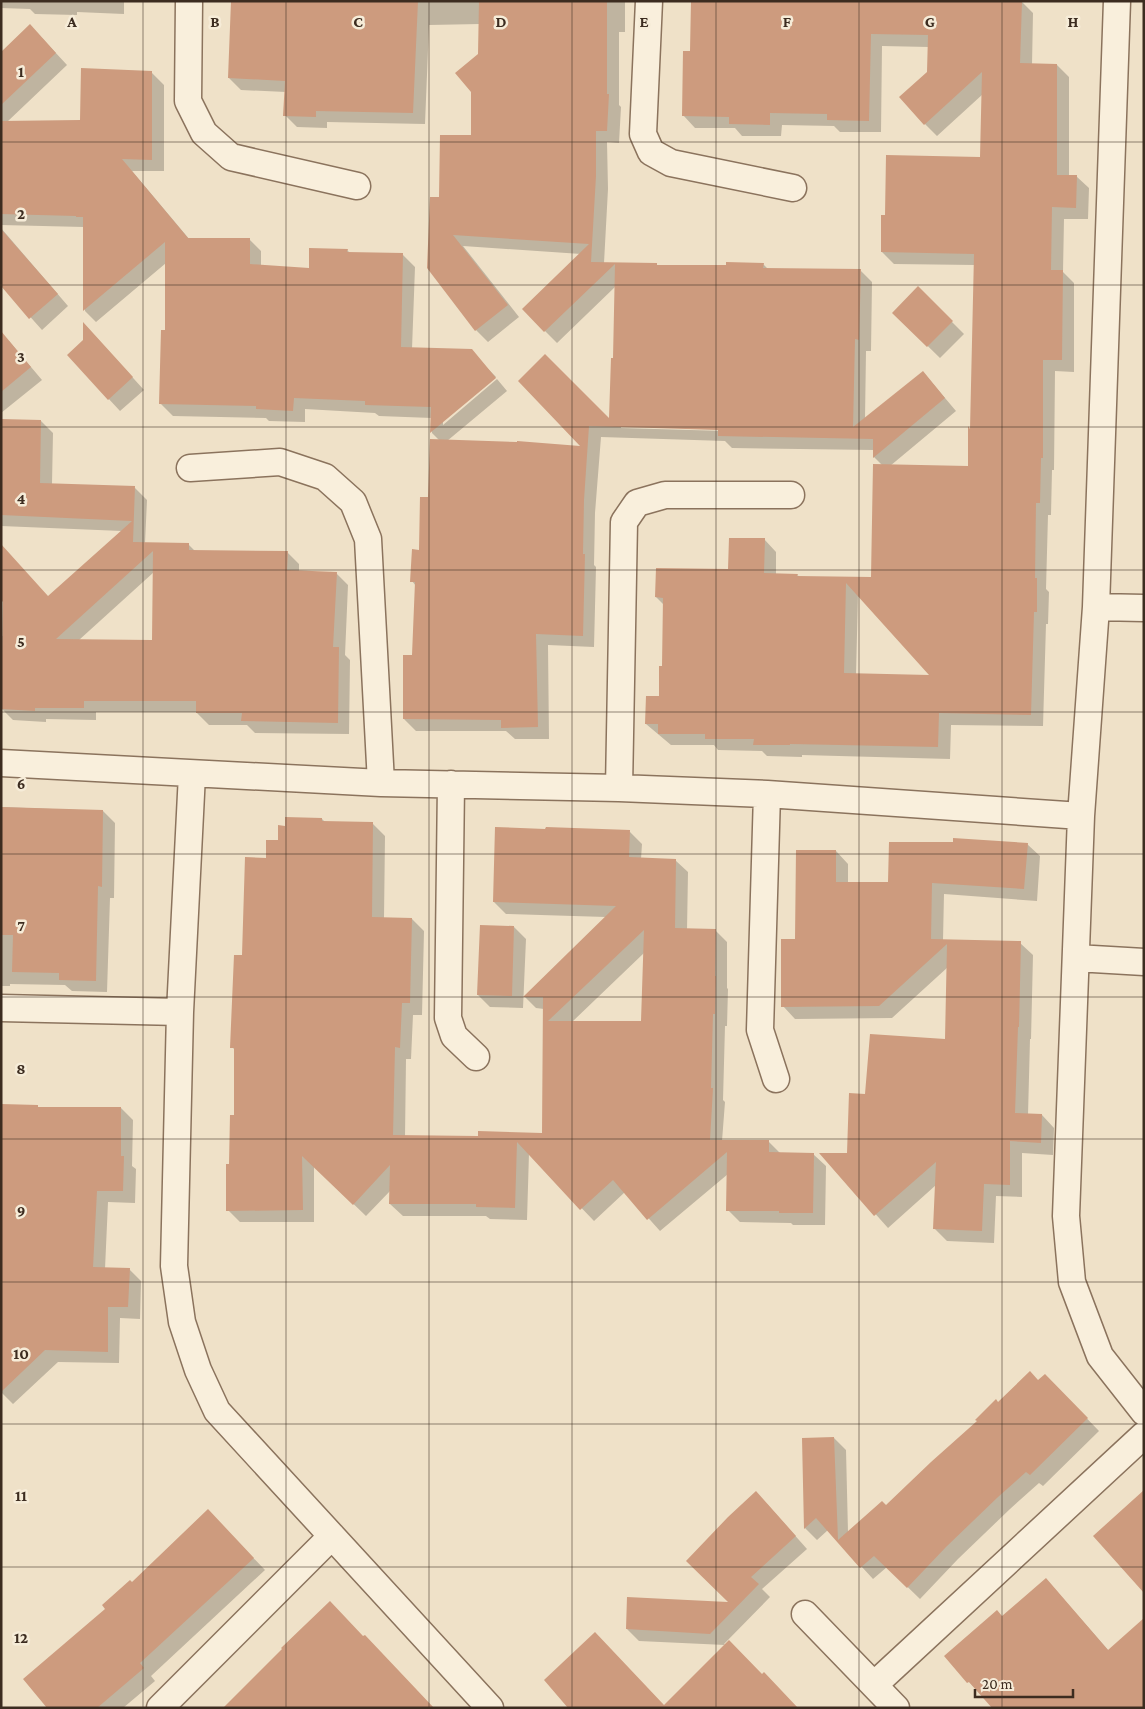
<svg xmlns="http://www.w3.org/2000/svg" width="1145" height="1709" font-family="'Crimson Pro',serif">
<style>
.shadow{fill:#0003;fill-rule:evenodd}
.building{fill:#cd9b7e;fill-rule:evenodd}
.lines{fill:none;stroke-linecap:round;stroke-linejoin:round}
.street-casing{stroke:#8b735d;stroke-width:29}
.street{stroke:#f9efdc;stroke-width:26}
.grid{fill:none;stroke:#3c2c20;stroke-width:1;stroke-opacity:0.55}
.grid-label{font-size:16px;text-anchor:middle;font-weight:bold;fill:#3c2c20;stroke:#f6ecd8;stroke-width:5;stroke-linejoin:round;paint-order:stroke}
</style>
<rect width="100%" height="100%" fill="#efe1c8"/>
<path class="shadow" d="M 1,1 L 124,1 L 124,14 L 77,12 L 77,15 L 35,14 L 30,9 L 1,8 Z
M 230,1 L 625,1 L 625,32 L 619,32 L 619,105 L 621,107 L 619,143 L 607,142 L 608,189 L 604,263 L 656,264 L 658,266 L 727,266 L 763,264 L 768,269 L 860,270 L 872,282 L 871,351 L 866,351 L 865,419 L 923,372 L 956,411 L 890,466 L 969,467 L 972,431 L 975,265 L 894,264 L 882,252 L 886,216 L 982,158 L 983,94 L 937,136 L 925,124 L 929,47 L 882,46 L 881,132 L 840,132 L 834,126 L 782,125 L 781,136 L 742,136 L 735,128 L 695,128 L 683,115 L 684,52 L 1021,1 L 1033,13 L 1032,65 L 1057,65 L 1069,77 L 1069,176 L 1076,176 L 1089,188 L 1088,219 L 1064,219 L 1063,272 L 1074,283 L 1074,372 L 1055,371 L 1054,470 L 1052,470 L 1051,515 L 1048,515 L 1046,589 L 1049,592 L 1048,624 L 1046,624 L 1043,726 L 951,725 L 950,759 L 802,755 L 802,757 L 767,756 L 762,751 L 718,750 L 714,745 L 671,745 L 646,724 L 660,697 L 663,668 L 664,605 L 656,597 L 730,570 L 764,539 L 776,552 L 776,574 L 797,575 L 800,577 L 872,579 L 882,465 L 874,457 L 874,450 L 732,448 L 725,441 L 601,437 L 595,513 L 594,565 L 596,567 L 594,647 L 548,645 L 549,739 L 515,739 L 506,731 L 416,731 L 404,719 L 413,656 L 416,586 L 412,581 L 420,551 L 440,441 L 432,433 L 432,418 L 379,416 L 375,413 L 305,409 L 305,422 L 269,421 L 266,418 L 173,416 L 161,404 L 166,331 L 166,263 L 96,322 L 85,311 L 84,227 L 1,225 L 1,53 L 42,38 L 67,65 L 7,122 L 78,122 L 152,73 L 164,85 L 164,171 L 132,171 L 190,240 L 249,239 L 261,251 L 261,266 L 310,269 L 347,250 L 350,253 L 403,255 L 415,267 L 412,349 L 471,351 L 496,377 L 443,421 L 443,425 L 497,379 L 507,391 L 447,441 L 583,447 L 519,381 L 611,421 L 614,359 L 616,286 L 557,343 L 523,309 L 581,254 L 463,246 L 519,317 L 488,342 L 476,330 L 440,199 L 472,136 L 479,55 L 480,24 L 429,25 L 425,124 L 327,122 L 327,128 L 297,127 L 285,115 L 286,92 L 241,90 L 229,78 L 232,3 ZM 621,425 L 725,429 L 725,431 L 621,428 ZM 858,594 L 932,676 L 856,675 Z
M 1,228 L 68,306 L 42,330 L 1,284 Z
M 918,288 L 964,334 L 940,358 L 894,313 Z
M 85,325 L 144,390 L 120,411 L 68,355 L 85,341 Z
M 9,341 L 42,380 L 1,413 L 1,348 Z
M 1,421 L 41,421 L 53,433 L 52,484 L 135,488 L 147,500 L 145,543 L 188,544 L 195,551 L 287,552 L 299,564 L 299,572 L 336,573 L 348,585 L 345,655 L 350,660 L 349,734 L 255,733 L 247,725 L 209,725 L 196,712 L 96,712 L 96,720 L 46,719 L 46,722 L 13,720 L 1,708 L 1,636 L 35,637 L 49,597 L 122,531 L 1,526 ZM 154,572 L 154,642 L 79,640 Z
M 1,807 L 103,811 L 115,823 L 114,898 L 110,898 L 107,992 L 72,991 L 65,985 L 10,984 L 10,986 L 1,986 Z
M 322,819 L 326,823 L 373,824 L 385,836 L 384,918 L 412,919 L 424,931 L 422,1015 L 413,1015 L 411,1059 L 406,1059 L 405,1137 L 479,1137 L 543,1134 L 544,1009 L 536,1008 L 525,997 L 606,917 L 506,914 L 494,902 L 630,832 L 642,844 L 641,859 L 675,860 L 688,872 L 687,930 L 715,930 L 727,942 L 727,988 L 728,989 L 727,1026 L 725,1026 L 723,1100 L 725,1102 L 722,1141 L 769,1142 L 780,1153 L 813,1154 L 826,1166 L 825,1225 L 793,1225 L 791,1223 L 740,1222 L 728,1210 L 728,1174 L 660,1231 L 625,1192 L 594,1221 L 529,1153 L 527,1220 L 490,1219 L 486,1216 L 403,1216 L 390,1204 L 391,1190 L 366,1216 L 314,1166 L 314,1222 L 240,1222 L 228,1210 L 230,1165 L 235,1116 L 236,1051 L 232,1047 L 243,957 L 267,859 L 286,827 ZM 644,953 L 642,1023 L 572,1022 Z
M 1027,844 L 1040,856 L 1037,901 L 944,894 L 943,940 L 1020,943 L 1033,955 L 1031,1039 L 1030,1039 L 1028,1115 L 1042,1115 L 1054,1128 L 1053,1155 L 1022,1153 L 1022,1197 L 996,1196 L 994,1243 L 947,1241 L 934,1228 L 936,1185 L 888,1228 L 822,1154 L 848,1154 L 867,1095 L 946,1041 L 948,967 L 892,1018 L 795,1019 L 783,1006 L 796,940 L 836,851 L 848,864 L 848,883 L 890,883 Z
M 514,927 L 526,939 L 523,1008 L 490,1007 L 478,995 Z
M 39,1108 L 121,1108 L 133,1120 L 132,1166 L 136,1169 L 135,1203 L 108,1202 L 105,1269 L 129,1269 L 141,1281 L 140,1319 L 120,1318 L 119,1363 L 58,1362 L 13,1404 L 1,1392 Z
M 1045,1375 L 1099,1431 L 1043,1486 L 1039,1483 L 1010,1509 L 958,1559 L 920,1599 L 887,1567 L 873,1579 L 828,1530 L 817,1540 L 805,1528 L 803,1439 L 834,1438 L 846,1450 L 848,1532 L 886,1507 L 998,1403 L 1038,1382 Z
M 767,1504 L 807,1549 L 762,1589 L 770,1597 L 724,1644 L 725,1645 L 639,1641 L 627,1629 L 731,1603 Z
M 208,1511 L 265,1570 L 151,1676 L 155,1681 L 123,1708 L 48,1708 L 132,1584 Z
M 1046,1579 L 1109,1651 L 1144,1708 L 980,1694 L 946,1656 L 1002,1618 Z"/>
<path class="building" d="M 231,1 L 418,1 L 413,113 L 316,111 L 316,117 L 283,116 L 285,81 L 228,78 Z
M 479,1 L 607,1 L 607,94 L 609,94 L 607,131 L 596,131 L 596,176 L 591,262 L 657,263 L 657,265 L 726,265 L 726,262 L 764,263 L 763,268 L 861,269 L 859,340 L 855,339 L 853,427 L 923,371 L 945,398 L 873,458 L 873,439 L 718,436 L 718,430 L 589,426 L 584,500 L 583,554 L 585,554 L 583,636 L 536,634 L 538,727 L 501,728 L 501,720 L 403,719 L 403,655 L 412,655 L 415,582 L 410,582 L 412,549 L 419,550 L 420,497 L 428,497 L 430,439 L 517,442 L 517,441 L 580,446 L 518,381 L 545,354 L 609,418 L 611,358 L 613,358 L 615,264 L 544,332 L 522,309 L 589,244 L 453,235 L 508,305 L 475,331 L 427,268 L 430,197 L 439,197 L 440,135 L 471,135 L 471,92 L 455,73 L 478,54 Z
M 691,1 L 1022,1 L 1020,63 L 1057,64 L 1057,175 L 1077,175 L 1076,208 L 1052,207 L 1051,270 L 1063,270 L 1062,360 L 1043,360 L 1043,458 L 1041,458 L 1040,503 L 1036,503 L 1035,578 L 1037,578 L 1037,612 L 1034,612 L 1031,715 L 939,713 L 938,747 L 790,744 L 790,745 L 753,745 L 754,739 L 705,739 L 705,734 L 658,734 L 658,724 L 645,724 L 646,696 L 659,696 L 659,666 L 662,666 L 663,598 L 655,597 L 656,568 L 728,569 L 729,538 L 765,538 L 764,573 L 798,574 L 797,576 L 871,577 L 873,464 L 968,466 L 968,426 L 970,429 L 974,254 L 881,252 L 881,215 L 885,215 L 886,155 L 980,157 L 982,72 L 924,125 L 899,97 L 927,72 L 928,35 L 871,34 L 869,121 L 827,120 L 827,114 L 770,113 L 770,125 L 729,124 L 729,117 L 682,116 L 683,51 L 690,51 ZM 846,583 L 929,675 L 844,673 Z
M 30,24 L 56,53 L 1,105 L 1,52 Z
M 81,68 L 152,71 L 152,160 L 122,159 L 188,238 L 250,238 L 250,264 L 309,268 L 309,248 L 348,249 L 347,252 L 403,253 L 401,347 L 472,349 L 496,378 L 430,433 L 431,407 L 365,405 L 365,401 L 294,398 L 293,411 L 256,409 L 256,406 L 159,404 L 161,330 L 165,330 L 165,242 L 83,311 L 83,217 L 76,217 L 76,216 L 1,214 L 1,121 L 80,120 Z
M 1,229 L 58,294 L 29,319 L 1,286 Z
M 918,286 L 953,321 L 927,347 L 892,313 Z
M 83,322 L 133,377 L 108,400 L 67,355 L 83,340 Z
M 1,331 L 31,367 L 1,392 Z
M 1,419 L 41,420 L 40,483 L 135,486 L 133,542 L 189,543 L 189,550 L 288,551 L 287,570 L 337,572 L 333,647 L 339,647 L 338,723 L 241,721 L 242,713 L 196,713 L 196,701 L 84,701 L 84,708 L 35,708 L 35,711 L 1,709 L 3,602 L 1,600 L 1,544 L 48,596 L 132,521 L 1,515 ZM 153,551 L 152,640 L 56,639 Z
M 1,807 L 103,810 L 102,887 L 98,886 L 96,981 L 59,980 L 59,973 L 12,972 L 13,935 L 1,935 Z
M 285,817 L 322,818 L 322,821 L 373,822 L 372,917 L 412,918 L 410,1003 L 402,1003 L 400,1048 L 395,1047 L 393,1135 L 478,1136 L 478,1131 L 542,1133 L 543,997 L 523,997 L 616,906 L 493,902 L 495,827 L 545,829 L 546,827 L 630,830 L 629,857 L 676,859 L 675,928 L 716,929 L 715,976 L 716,976 L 715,1014 L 713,1014 L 711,1088 L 713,1088 L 710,1140 L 769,1140 L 769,1152 L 814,1153 L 813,1213 L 779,1213 L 779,1211 L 726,1211 L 727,1152 L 647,1220 L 613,1180 L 580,1210 L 517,1142 L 515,1208 L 476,1207 L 476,1204 L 389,1204 L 390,1165 L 353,1205 L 302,1156 L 303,1210 L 226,1211 L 226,1164 L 229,1164 L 230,1115 L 234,1115 L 234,1048 L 230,1048 L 234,955 L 242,955 L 245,857 L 266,858 L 266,840 L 278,840 L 278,825 L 285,826 ZM 644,930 L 641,1021 L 548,1021 Z
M 953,838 L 1028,843 L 1024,889 L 932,883 L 931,939 L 1021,941 L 1019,1027 L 1018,1027 L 1015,1113 L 1042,1114 L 1041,1143 L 1010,1141 L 1010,1185 L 984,1184 L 982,1231 L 933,1229 L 936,1162 L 874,1216 L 819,1153 L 847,1153 L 849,1093 L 865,1094 L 870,1034 L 945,1039 L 947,944 L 879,1006 L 781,1007 L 781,939 L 795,939 L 796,850 L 836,850 L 836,882 L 888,882 L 889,842 L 953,842 Z
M 480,925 L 514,926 L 512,996 L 477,995 Z
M 1,1104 L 38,1105 L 38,1107 L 121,1107 L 121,1156 L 124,1156 L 123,1191 L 97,1191 L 93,1267 L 130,1268 L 128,1307 L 108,1307 L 108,1352 L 45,1350 L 1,1392 Z
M 1030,1371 L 1038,1380 L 1045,1374 L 1088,1418 L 1030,1475 L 1026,1472 L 998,1497 L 946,1547 L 907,1588 L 874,1556 L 860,1568 L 816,1518 L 804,1529 L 802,1438 L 834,1437 L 838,1540 L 882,1501 L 886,1505 L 931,1462 L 977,1421 L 975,1420 L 996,1399 L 998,1402 Z
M 1144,1490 L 1144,1593 L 1093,1536 Z
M 756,1491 L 796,1536 L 751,1577 L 759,1584 L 710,1634 L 626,1629 L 627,1597 L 728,1602 L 686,1561 L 728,1517 Z
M 208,1509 L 254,1558 L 140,1663 L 144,1668 L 97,1708 L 47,1708 L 23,1679 L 105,1609 L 102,1605 L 130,1580 L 132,1582 Z
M 1046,1578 L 1108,1650 L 1144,1618 L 1144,1708 L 992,1708 L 969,1682 L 967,1683 L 944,1656 L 997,1610 L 1002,1616 Z
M 330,1601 L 363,1636 L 365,1635 L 434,1708 L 223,1708 L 282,1649 L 281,1648 Z
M 595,1632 L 664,1705 L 729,1640 L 762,1674 L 764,1672 L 798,1708 L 568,1708 L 544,1680 Z"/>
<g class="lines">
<g class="street-casing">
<path id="street" d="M 189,1 L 188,101 L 204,133 L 231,157 L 357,186
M 649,1 L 643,134 L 651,152 L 671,163 L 793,188
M 1117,1 L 1096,607 L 1081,816 L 1066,1216 L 1072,1282 L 1100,1356 L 1144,1412
M 190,468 L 280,462 L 325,477 L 353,502 L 368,539 L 381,783
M 1096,607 L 1144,608
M 1,763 L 381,783 L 619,788 L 767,794 L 1081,816
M 192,774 L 180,1012 L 174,1266 L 182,1322 L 198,1370 L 217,1411 L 490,1708
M 451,784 L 448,1018 L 454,1036 L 476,1057
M 619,788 L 624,522 L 637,503 L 665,495 L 791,495
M 767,794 L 760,1030 L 776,1079
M 1076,958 L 1144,962
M 1,1008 L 180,1012
M 805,1614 L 896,1708
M 874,1685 L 1144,1435
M 160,1708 L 332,1536"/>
</g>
<use href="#street" class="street"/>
</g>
<path class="grid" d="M 143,1 L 143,1708M 286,1 L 286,1708M 429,1 L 429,1708M 572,1 L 572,1708M 716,1 L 716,1708M 859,1 L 859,1708M 1002,1 L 1002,1708M 1,142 L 1144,142M 1,285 L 1144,285M 1,427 L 1144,427M 1,570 L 1144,570M 1,712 L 1144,712M 1,854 L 1144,854M 1,997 L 1144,997M 1,1139 L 1144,1139M 1,1282 L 1144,1282M 1,1424 L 1144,1424M 1,1567 L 1144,1567"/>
<g class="grid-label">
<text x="72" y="27">A</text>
<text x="215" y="27">B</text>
<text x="358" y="27">C</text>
<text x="501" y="27">D</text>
<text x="644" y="27">E</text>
<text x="787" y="27">F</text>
<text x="930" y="27">G</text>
<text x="1073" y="27">H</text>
<text x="21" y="77">1</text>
<text x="21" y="219">2</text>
<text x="21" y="362">3</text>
<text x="21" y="504">4</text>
<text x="21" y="647">5</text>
<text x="21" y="789">6</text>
<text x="21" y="931">7</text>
<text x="21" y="1074">8</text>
<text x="21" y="1216">9</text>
<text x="21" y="1359">10</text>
<text x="21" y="1501">11</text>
<text x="21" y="1643">12</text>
</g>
<rect width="1145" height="1709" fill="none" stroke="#3c2c20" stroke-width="5"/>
<path d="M975 1689v8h98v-8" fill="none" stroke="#3c2c20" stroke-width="2.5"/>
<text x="982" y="1689" font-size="15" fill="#3c2c20" stroke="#f6ecd8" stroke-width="4" paint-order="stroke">20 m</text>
</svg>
